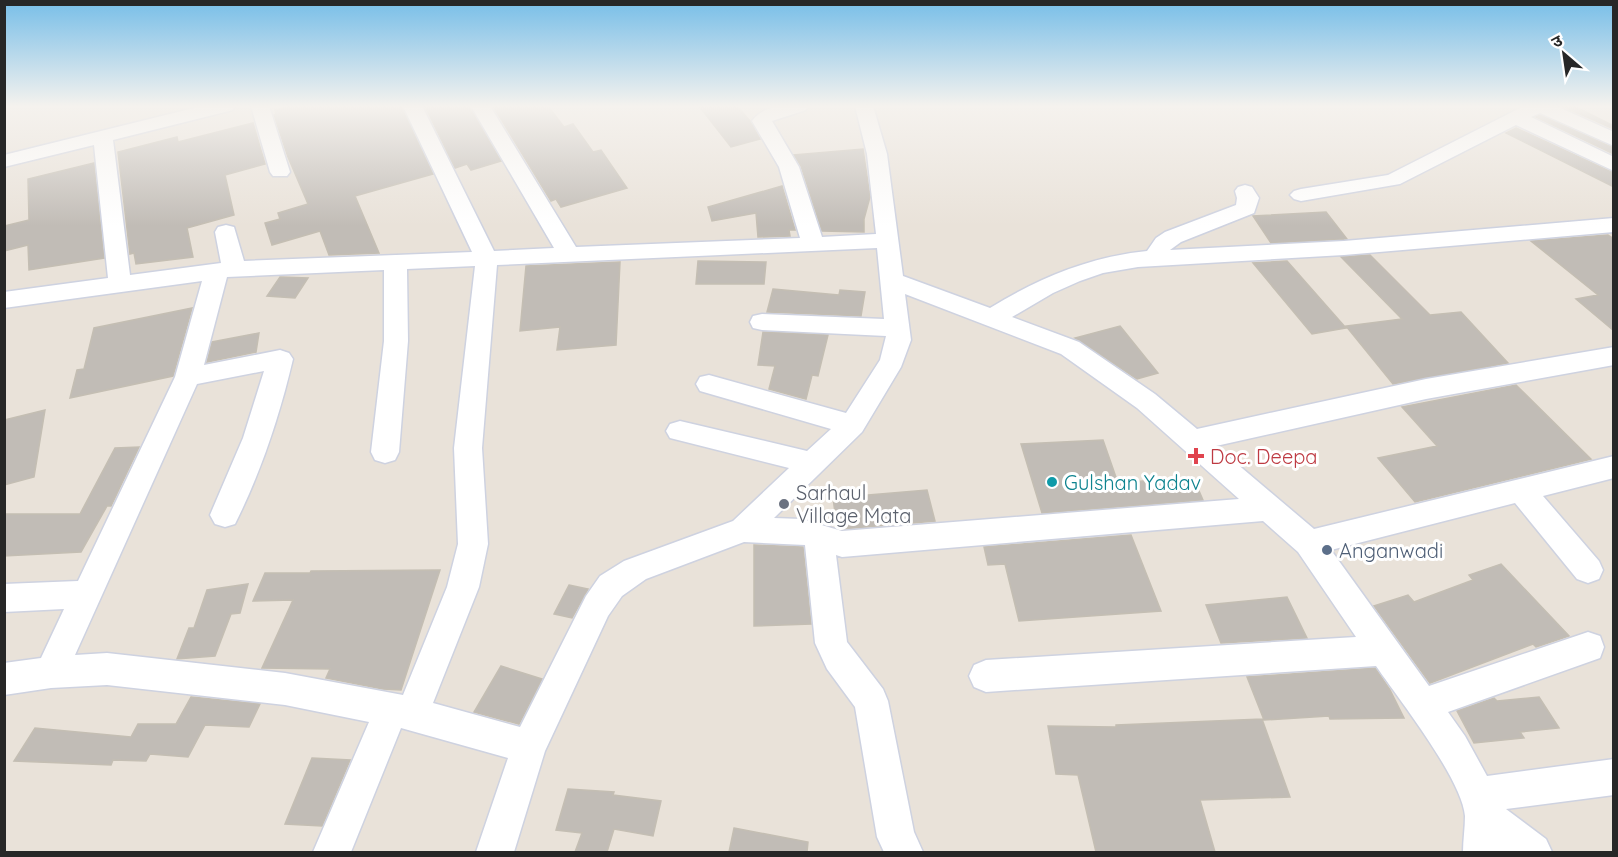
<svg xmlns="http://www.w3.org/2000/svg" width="1618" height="857" font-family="Quicksand,'Noto Sans Devanagari',sans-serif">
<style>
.building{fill:#c1bcb6;stroke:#c4beb3;stroke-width:1.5}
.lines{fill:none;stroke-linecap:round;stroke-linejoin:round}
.minor-casing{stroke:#ced2e0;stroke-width:3}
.minor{fill:#fff;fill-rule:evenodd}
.health-dot{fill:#e0444e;stroke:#fff;stroke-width:2}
.culture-dot{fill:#0f9aa8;stroke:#fff;stroke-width:2}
.worship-dot{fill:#6b7280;stroke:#fff;stroke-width:2}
.service-dot{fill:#5c6f8a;stroke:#fff;stroke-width:2}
.labels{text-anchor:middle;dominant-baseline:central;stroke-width:6;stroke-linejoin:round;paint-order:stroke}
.health-label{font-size:20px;fill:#be3a42;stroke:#fff;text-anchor:start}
.culture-label{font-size:20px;fill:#0d838f;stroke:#fff;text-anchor:start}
.worship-label{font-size:20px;fill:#5b616d;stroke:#fff;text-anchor:start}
.service-label{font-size:20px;fill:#4e5e75;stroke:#fff;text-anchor:start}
</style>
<rect width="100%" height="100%" fill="#e9e2d9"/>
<path class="building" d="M 291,106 L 401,106 L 433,174 L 355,196 L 379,253 L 329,255 L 320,231 L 272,245 L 265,223 L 280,219 L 278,213 L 308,204 L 288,157 L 274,115 L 276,114 L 275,110 Z
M 425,106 L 469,106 L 501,161 L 471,170 L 467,164 L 455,168 Z
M 493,106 L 548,106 L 564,127 L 573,124 L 593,152 L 601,150 L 627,188 L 561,207 L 556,199 L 551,201 Z
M 699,106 L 737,106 L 750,121 L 760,139 L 731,147 Z
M 1562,106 L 1574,106 L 1614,126 L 1614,129 Z
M 1540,115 L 1614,148 L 1614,154 L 1536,117 Z
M 253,123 L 265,164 L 225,175 L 234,215 L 187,228 L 193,257 L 136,264 L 134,253 L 130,254 L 118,152 L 177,137 L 178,142 Z
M 1516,128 L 1614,173 L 1614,187 L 1506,133 Z
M 863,149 L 870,197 L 864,219 L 864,232 L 822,231 L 801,166 L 794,155 Z
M 94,163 L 104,258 L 29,270 L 28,245 L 4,251 L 4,226 L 29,220 L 28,179 Z
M 782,186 L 795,230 L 789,230 L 790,236 L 758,237 L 756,213 L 712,221 L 708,207 Z
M 1326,212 L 1347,239 L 1271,243 L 1253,216 Z
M 1608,235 L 1614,239 L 1614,331 L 1576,299 L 1598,295 L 1531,241 Z
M 1370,255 L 1430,315 L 1461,312 L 1508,363 L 1393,384 L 1346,326 L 1402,319 L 1341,257 Z
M 698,261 L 766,262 L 764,284 L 696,284 Z
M 1287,261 L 1346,328 L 1312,334 L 1253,263 Z
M 620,262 L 616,345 L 557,350 L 560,327 L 520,331 L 526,266 Z
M 280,277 L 308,278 L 295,298 L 267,296 Z
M 773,289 L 839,295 L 840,290 L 865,292 L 861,316 L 767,312 Z
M 192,308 L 173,376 L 70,398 L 77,370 L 84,369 L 94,328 Z
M 1120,326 L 1158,373 L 1137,379 L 1075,338 Z
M 763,332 L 828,335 L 818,376 L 812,375 L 806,399 L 769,389 L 775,366 L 758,365 Z
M 259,333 L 256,352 L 207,362 L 212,342 Z
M 1516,385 L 1591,459 L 1415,502 L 1378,458 L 1437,446 L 1402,407 Z
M 45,410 L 34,477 L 4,485 L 4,420 Z
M 1103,440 L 1118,483 L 1193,477 L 1203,500 L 1042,513 L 1021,444 Z
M 139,447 L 111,506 L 107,506 L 81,552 L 4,556 L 4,514 L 80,514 L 115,448 Z
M 927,490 L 935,521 L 842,529 L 837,527 L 833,498 Z
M 1131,535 L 1161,611 L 1019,621 L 1005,564 L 988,565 L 984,547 Z
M 754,545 L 803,547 L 811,624 L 754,626 Z
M 1501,564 L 1569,636 L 1536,647 L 1533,644 L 1430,683 L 1374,606 L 1408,595 L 1414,602 L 1473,580 L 1469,575 Z
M 440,570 L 401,690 L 383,689 L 326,678 L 330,669 L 262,668 L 293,600 L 253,601 L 265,573 L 310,573 L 311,571 Z
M 248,584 L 240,613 L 231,614 L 215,656 L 177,659 L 189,628 L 194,628 L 207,590 Z
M 569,585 L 588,589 L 572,618 L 554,614 Z
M 1287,597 L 1307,638 L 1221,643 L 1206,605 Z
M 501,666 L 542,679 L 519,724 L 474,712 Z
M 1375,668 L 1390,690 L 1404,718 L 1330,719 L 1329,716 L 1264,720 L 1247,677 Z
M 191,697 L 260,704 L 249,727 L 205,725 L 188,757 L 150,754 L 146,761 L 113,760 L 111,765 L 14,761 L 35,728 L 131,737 L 138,724 L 176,724 Z
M 1539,697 L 1559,728 L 1520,732 L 1524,738 L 1474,743 L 1457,711 L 1494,698 L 1497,701 Z
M 1262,719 L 1290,797 L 1200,800 L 1215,852 L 1096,852 L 1078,775 L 1056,774 L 1048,726 L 1116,727 L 1116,725 Z
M 312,758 L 350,760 L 322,826 L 285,824 Z
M 568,789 L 614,792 L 613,795 L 661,801 L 653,836 L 614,829 L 607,852 L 575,852 L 582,833 L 556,830 Z
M 734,828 L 808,842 L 807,852 L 729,852 Z"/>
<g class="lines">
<g class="minor-casing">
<path id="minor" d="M 202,106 L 235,106 L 233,110 L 113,140 L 130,275 L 221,263 L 215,232 L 218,227 L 226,225 L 234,227 L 244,261 L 472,252 L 403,106 L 422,106 L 494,251 L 554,248 L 471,106 L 490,106 L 576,247 L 800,238 L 779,167 L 752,121 C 765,103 789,106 808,106 L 806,110 L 772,121 L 799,167 L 822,237 L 876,234 L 867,154 L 855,106 L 873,106 L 887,154 L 903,276 L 990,308 C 1039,278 1089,257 1147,251 L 1156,238 L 1165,232 L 1236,205 L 1237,198 L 1235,191 L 1238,187 L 1245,185 L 1252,187 L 1259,198 L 1254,213 L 1181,242 L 1170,250 L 1344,241 L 1614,218 L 1614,232 L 1344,255 L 1138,267 L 1103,273 L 1080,281 L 1053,293 L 1012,317 L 1079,342 L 1155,394 L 1197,429 L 1426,379 L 1614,347 L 1614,365 L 1426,399 L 1216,446 L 1314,529 L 1614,456 L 1614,478 L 1543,496 L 1599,561 L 1603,570 L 1599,579 L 1588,583 L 1577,579 L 1515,503 L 1331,550 L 1429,686 L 1588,632 L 1600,636 L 1604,647 L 1600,658 L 1448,712 L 1465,736 L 1487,776 L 1614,759 L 1614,795 L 1506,809 L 1546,839 L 1552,852 L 1463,852 C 1463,840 1465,828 1465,816 C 1462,779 1398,698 1376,666 L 986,692 L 974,687 L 969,676 L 974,665 L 986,660 L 1356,637 L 1298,552 L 1263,521 L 842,557 L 836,555 L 847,642 L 883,689 L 888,701 L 914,832 L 923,852 L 884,852 L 877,837 L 855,707 L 827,669 L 815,643 L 805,545 L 744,542 L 646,579 L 622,596 L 608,616 L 545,751 L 514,852 L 476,852 L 508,758 L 401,728 L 351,852 L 313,852 L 369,722 L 285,705 L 107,685 L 51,688 L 4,695 L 4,663 L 41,658 L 64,609 L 4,612 L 4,584 L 78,581 L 175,377 L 202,281 L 4,308 L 4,292 L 108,278 L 94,145 L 4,167 L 4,155 ZM 877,248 L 884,319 L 762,314 L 753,316 L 750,322 L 753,328 L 762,330 L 886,336 L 880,360 L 846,413 L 709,375 L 700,377 L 696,384 L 700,391 L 831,429 L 807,451 L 680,421 L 670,424 L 666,431 L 670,438 L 789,468 L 733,521 L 624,561 L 600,576 L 586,596 L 520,727 L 433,703 L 479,587 L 488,544 L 482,448 L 497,265 ZM 475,266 L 454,448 L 458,544 L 447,587 L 403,695 L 285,673 L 107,653 L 75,655 L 197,384 L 264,371 L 243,438 L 210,515 L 215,524 L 225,527 L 235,524 C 261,472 280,415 293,359 L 289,353 L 280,350 L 204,365 L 227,277 L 384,270 L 384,341 L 371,452 L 375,460 L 385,463 L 395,460 L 399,452 L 408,341 L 407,269 ZM 905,294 L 1061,354 L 1137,408 L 1239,499 L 842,531 L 801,519 L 774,518 L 862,432 L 901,367 L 911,340 Z
M 251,106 L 269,106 L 290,172 L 287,176 L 273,176 L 270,172 Z
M 1524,106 L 1556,106 L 1614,132 L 1614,146 L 1540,113 L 1531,117 L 1614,157 L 1614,171 L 1516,125 L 1400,184 L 1301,201 L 1294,199 L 1290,195 L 1294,191 L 1301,189 L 1388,175 Z"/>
</g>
<use href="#minor" class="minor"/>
</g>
<linearGradient id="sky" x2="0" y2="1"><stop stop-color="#77bee8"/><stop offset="0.47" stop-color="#f5f2ee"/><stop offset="1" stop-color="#f5f2ee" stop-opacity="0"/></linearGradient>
<rect width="1618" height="226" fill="url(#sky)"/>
<path class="health-dot" d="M1193 447h6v6h6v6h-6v6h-6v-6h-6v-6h6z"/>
<circle class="culture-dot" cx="1052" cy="482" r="6"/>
<circle class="worship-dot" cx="784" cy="504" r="6"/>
<circle class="service-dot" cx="1327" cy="550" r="6"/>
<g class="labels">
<g class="health-label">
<text x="1210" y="456">Doc. Deepa</text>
</g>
<g class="culture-label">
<text x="1064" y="482">Gulshan Yadav</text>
</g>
<g class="worship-label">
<text x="796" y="492">Sarhaul<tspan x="796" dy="23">Village Mata</tspan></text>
</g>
<g class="service-label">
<text x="1339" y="550">Anganwadi</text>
</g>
</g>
<rect width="1618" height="857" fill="none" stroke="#272727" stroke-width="12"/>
<g transform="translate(1564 54) rotate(331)" stroke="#ffffff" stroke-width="4.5" paint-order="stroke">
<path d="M0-4.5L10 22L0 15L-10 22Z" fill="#272727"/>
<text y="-9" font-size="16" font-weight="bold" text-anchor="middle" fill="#272727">उ</text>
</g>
</svg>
